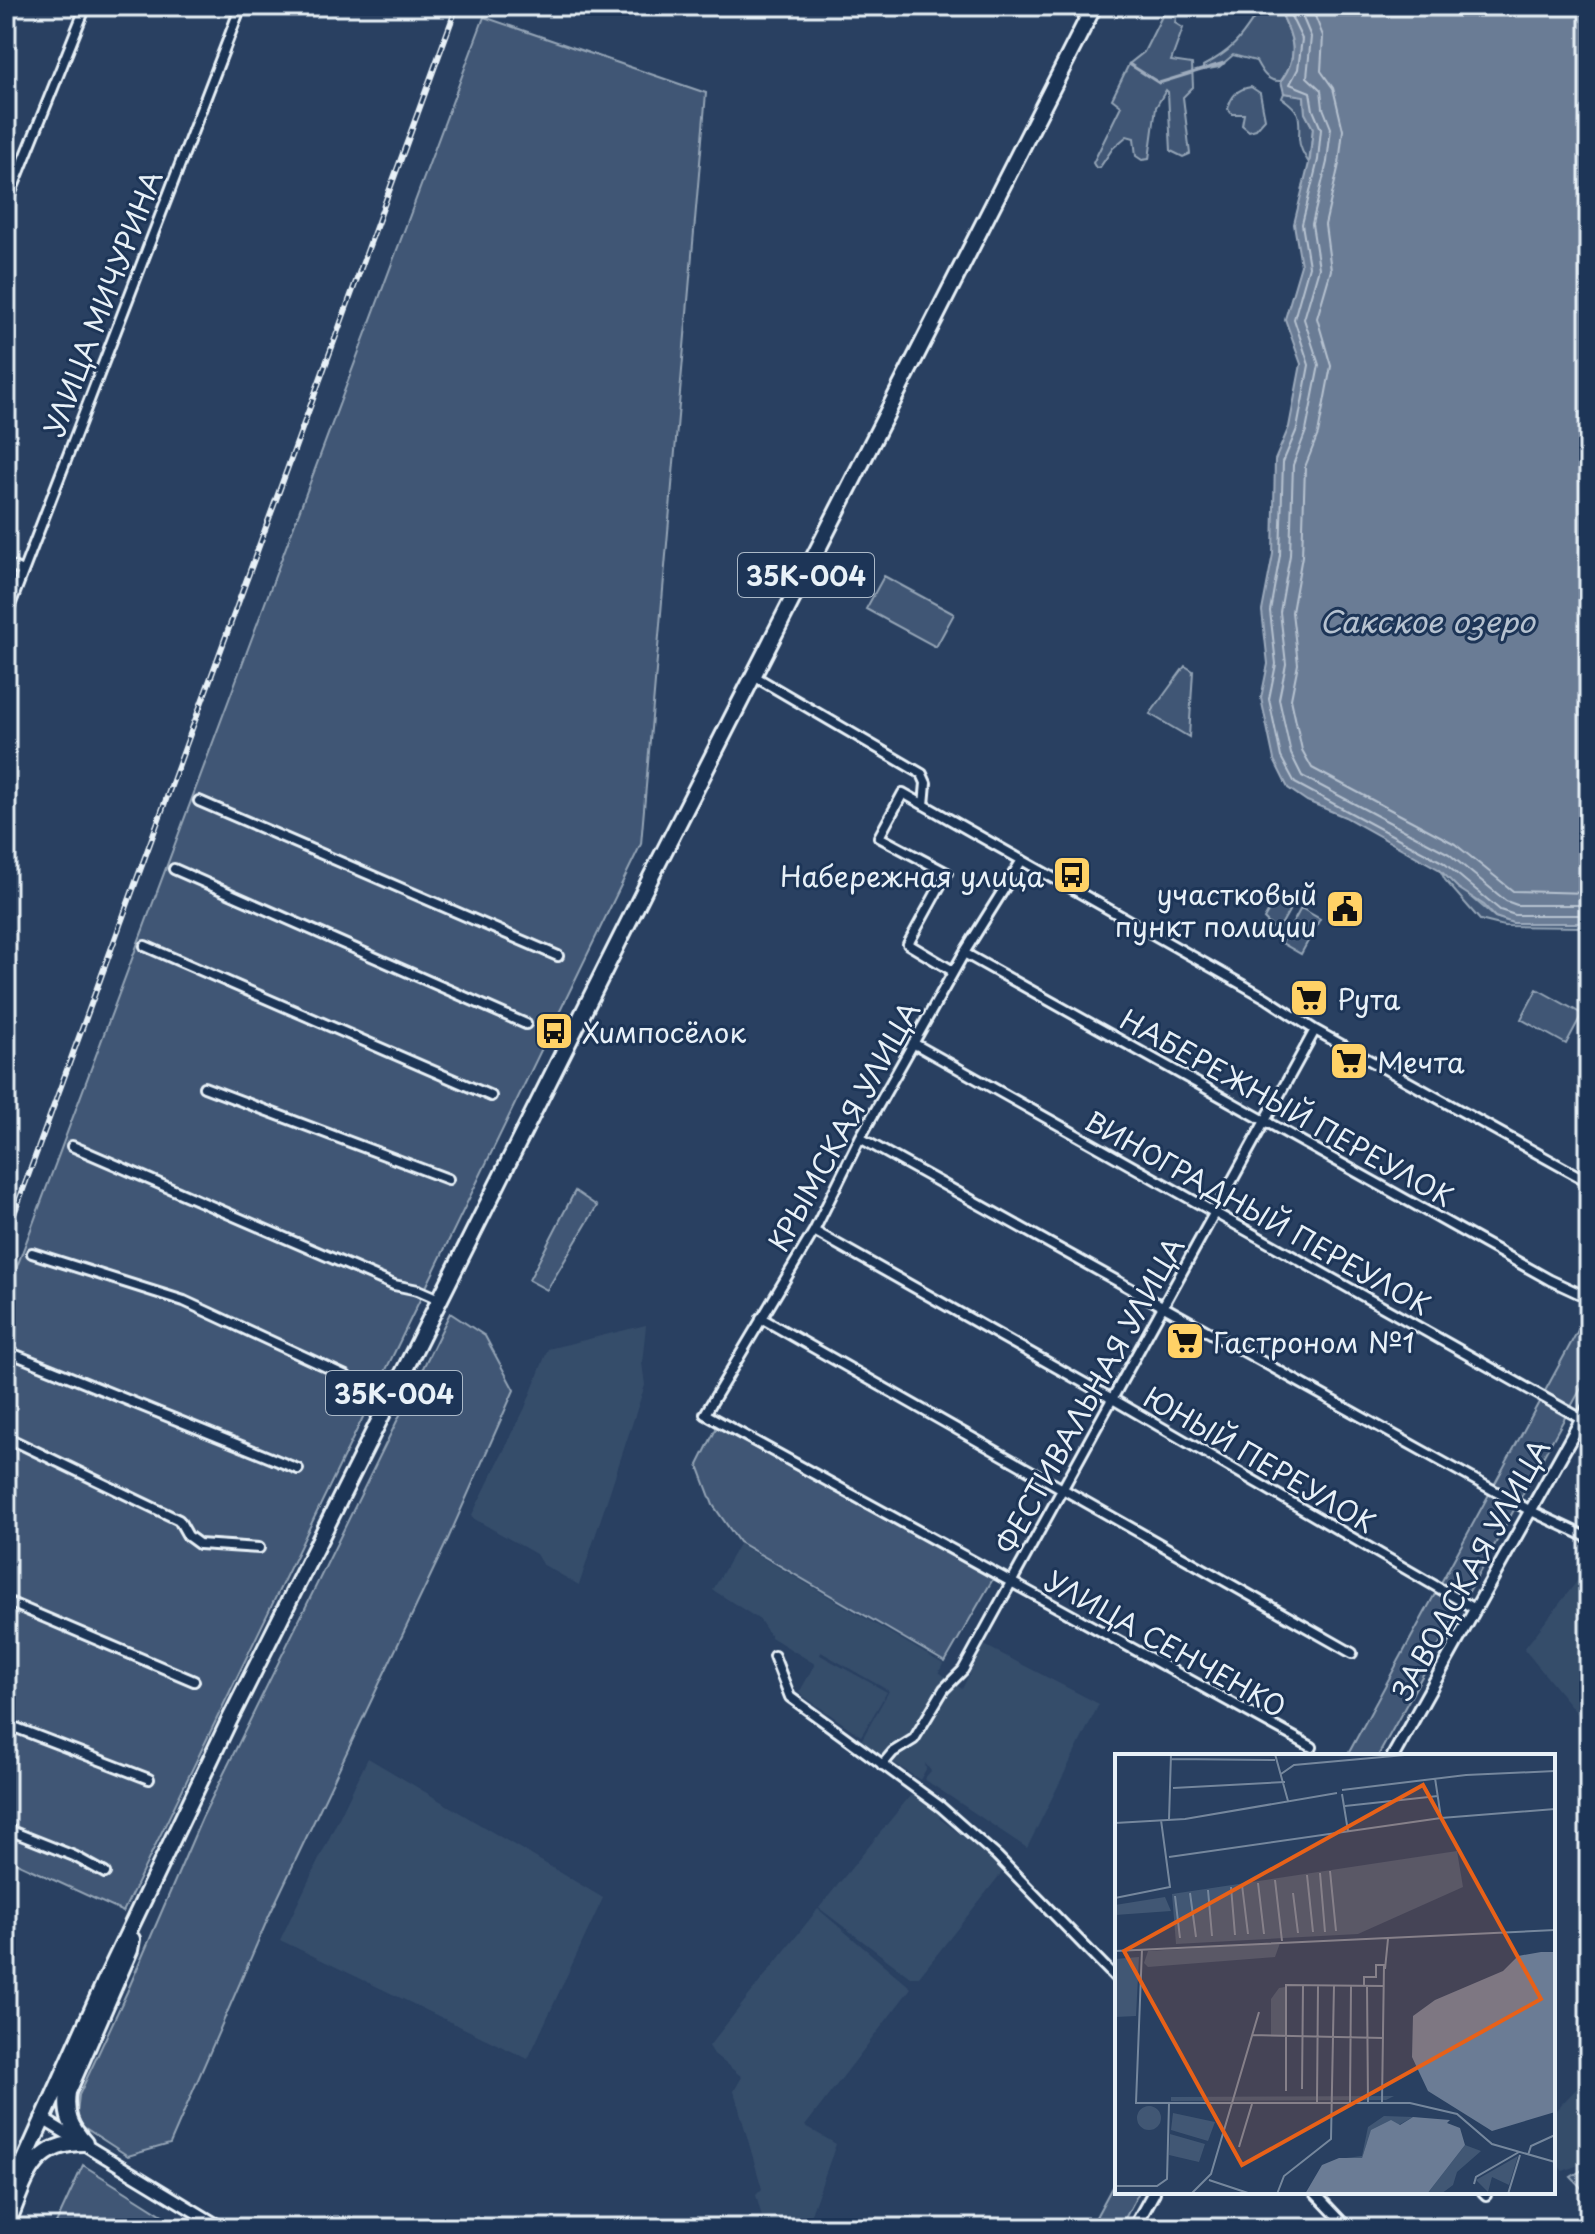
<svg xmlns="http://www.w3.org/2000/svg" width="1595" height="2234" font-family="'Playpen Sans',sans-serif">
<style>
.built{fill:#364d6b}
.green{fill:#415774;stroke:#94a4b6;stroke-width:2}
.water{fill:#6b7c95;stroke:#9dabbd;stroke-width:2}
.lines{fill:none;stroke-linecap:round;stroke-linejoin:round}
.shore{stroke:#b6c2d0;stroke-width:2}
.stream{stroke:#9dabbd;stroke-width:3}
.minor-casing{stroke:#e8f1f8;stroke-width:14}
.tertiary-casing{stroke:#e8f1f8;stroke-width:16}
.primary-casing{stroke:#e8f1f8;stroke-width:20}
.minor{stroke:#1d3557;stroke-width:8}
.tertiary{stroke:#1d3557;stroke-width:10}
.primary{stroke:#1d3557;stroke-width:14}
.rail-casing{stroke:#e8f1f8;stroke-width:6}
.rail{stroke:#1d3557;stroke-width:3;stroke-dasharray:9;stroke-linecap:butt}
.labels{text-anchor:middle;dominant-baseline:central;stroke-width:6;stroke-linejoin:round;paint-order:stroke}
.shield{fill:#1d3557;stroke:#abb9c8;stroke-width:2}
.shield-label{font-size:26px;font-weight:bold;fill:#e8f1f8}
.street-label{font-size:28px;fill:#e8f1f8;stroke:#1d3557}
.poi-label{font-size:28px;fill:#e8f1f8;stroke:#1d3557;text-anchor:start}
.water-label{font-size:30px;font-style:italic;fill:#b6c2d0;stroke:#1d3557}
.inset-road{fill:none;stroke:#75879d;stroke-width:2}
.view{fill:#e86118;fill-opacity:0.15;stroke:#e86118;stroke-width:4}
.inset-edge{fill:none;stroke:#e8f1f8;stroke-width:4}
</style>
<rect width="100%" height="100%" fill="#294061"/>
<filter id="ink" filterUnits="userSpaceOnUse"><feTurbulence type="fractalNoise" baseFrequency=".0125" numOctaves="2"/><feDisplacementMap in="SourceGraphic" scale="16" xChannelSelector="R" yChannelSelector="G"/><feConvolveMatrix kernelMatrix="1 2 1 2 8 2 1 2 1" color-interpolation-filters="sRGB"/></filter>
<g filter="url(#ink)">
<path class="built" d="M 646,1325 L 642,1363 L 645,1385 L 579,1585 L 542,1564 L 536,1554 L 471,1517 L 525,1408 L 548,1349 Z
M 739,1544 L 943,1664 L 939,1672 L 962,1689 L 984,1645 L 1099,1704 L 1027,1848 L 924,1779 L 931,1771 L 925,1763 L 926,1769 L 920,1780 L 861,1741 L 889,1691 L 821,1652 L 820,1655 L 887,1692 L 861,1736 L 799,1693 L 815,1664 L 771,1637 L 760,1620 L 713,1590 Z
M 1589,1566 L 1589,1728 L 1524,1649 Z
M 368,1758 L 603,1898 L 528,2059 L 280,1940 Z
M 915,1792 L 942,1812 L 939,1818 L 991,1858 L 1003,1871 L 919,1977 L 910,1977 L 819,1908 L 910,1796 Z
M 818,1909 L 911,1988 L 805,2126 L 836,2144 L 806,2228 L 765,2228 L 756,2195 L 762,2189 L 734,2091 L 742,2077 L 714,2054 L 709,2046 Z
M 1589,2076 L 1589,2161 L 1563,2171 L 1553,2159 L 1553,2113 Z"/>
<path class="green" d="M 1262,6 L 1278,6 C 1291,35 1302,52 1281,81 C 1267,82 1262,72 1256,61 L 1233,55 L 1219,67 L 1203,70 L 1203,66 C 1237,48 1241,37 1262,6 Z
M 1168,10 L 1176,18 L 1175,23 L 1183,28 L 1171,61 L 1192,64 L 1193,87 L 1183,97 L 1190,154 L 1183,157 L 1171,151 L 1168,92 L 1166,90 L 1156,107 L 1149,159 L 1142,160 L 1136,156 L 1134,138 L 1127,136 L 1113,148 L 1100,167 L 1096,168 L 1093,163 L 1121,106 L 1112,99 L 1129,64 L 1144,52 L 1163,14 Z
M 484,17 L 706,93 L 641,844 L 123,1912 L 6,1858 L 6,1296 Z
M 1251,87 L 1260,93 L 1265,119 L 1256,129 L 1249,131 L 1242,125 L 1244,114 L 1232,114 L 1228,109 C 1231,96 1237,89 1251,87 Z
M 1284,93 L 1304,95 L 1305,113 L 1313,128 L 1309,163 C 1304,155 1299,147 1299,138 C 1300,116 1301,111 1282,98 Z
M 884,576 L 954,614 L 936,647 L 866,609 Z
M 1185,666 L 1193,671 L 1189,737 L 1150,714 Z
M 1440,870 L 1495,917 L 1513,923 L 1589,923 L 1589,927 L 1504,926 L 1480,920 L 1445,880 Z
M 1276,898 L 1289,911 L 1277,932 L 1264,919 Z
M 1301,908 L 1320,919 L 1301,954 L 1282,943 Z
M 1537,989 L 1582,1014 L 1566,1044 L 1521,1019 Z
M 575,1191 L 597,1206 L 547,1290 L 529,1280 Z
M 1589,1310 L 1589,1374 L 1378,1756 L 1347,1756 Z
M 450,1313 L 485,1336 L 514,1390 L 448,1539 L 269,1916 L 170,2144 L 128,2156 L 76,2122 L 79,2095 L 127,1992 L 202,1818 Z
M 717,1427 L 993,1579 L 945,1662 L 739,1542 L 713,1505 L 698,1465 Z
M 83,2165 L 183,2228 L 54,2228 Z
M 1587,2167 L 1589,2169 L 1589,2196 L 1571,2177 Z
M 1117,2178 L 1117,2192 L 1139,2192 L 1120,2228 L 1090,2228 Z"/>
<path class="water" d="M 1278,6 L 1589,6 L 1589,923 L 1513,923 L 1495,917 L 1484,905 L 1458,888 L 1440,870 L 1345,817 L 1307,801 L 1288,788 L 1274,760 L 1261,698 L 1268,664 L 1262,611 L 1273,554 L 1275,460 L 1289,427 L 1301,364 L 1285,319 L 1301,265 L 1294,224 L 1310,159 L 1313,128 L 1305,113 L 1304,96 L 1284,93 L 1281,81 C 1302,52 1291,35 1278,6 Z"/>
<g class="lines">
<path class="shore" d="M 1286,6 L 1302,39 L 1298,69 L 1290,84 L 1310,92 L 1313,110 L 1321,129 L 1318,160 L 1302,224 L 1309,266 L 1294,319 L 1309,365 L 1297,429 L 1283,462 L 1280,555 L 1270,611 L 1276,664 L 1269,699 L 1281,757 L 1295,783 L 1444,863 L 1500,910 L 1515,915 L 1589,915
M 1298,6 L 1311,37 L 1307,77 L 1321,90 L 1323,108 L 1331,128 L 1327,162 L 1312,224 L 1319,268 L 1304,319 L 1319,365 L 1306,431 L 1293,465 L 1290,555 L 1280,612 L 1286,664 L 1279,699 L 1291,754 L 1302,776 L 1449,854 L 1506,901 L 1517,905 L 1589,905
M 1311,6 L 1323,36 L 1321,71 L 1333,88 L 1343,130 L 1339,164 L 1325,225 L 1331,270 L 1317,318 L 1331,366 L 1318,434 L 1305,467 L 1302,556 L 1292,612 L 1298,664 L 1291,699 L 1302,750 L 1312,768 L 1455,844 L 1513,891 L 1589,893"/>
<path class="stream" d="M 1129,64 L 1159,83 L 1224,63"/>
<g class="minor-casing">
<path id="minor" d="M 6,205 L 86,6
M 6,564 L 22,571
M 6,616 L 241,6
M 754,676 L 922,774 L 926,783 L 924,805
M 199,801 L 558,956
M 1022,860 L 964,953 L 860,1138 L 814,1231 L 705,1414 L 1312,1747
M 174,869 L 526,1024
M 145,946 L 491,1096
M 964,953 L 1550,1280 L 1589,1298
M 953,971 L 908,944 L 947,873 L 879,837 L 903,793 L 1266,998 L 1315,1030 L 1589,1182
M 913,1043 L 1582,1419
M 204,1087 L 448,1179
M 860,1138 L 1529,1510 L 1589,1538
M 72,1146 L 394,1285 L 418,1290 L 441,1300
M 814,1231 L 1116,1401 L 1475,1609
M 32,1253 L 184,1301 L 346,1376
M 761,1318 L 1352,1653
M 6,1351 L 298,1469
M 6,1437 L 179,1520 L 188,1536 L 199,1544 L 259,1548
M 6,1601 L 194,1681
M 774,1656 L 790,1697 L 941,1807 L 967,1830 L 997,1856 L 1117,1979
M 6,1724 L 149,1779
M 882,1765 L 893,1752 L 914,1739 L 944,1689 L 963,1670 L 1315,1030
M 6,1829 L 74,1856 L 105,1873
M 1314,2192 L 1348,2228
M 1483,2192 L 1486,2195"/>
</g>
<g class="tertiary-casing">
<path id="tertiary" d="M 1393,1756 L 1589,1406
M 41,2118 L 222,2228
M 1134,2228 L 1154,2192"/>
</g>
<g class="primary-casing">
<path id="primary" d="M 85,2143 C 70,2127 65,2114 68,2092 L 130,1950 L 132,1939
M 6,2202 L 104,1983 L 229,1721 L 650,879 L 1094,6
M 6,2227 C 25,2185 29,2142 85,2143"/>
</g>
<use href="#minor" class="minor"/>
<use href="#tertiary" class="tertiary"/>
<use href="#primary" class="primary"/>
<g class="rail-casing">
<path id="rail" d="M 6,1236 L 457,6"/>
</g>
<use href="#rail" class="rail"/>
</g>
</g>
<defs>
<g id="bus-square" transform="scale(2)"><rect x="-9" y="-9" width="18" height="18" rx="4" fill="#ffd166" stroke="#1d3557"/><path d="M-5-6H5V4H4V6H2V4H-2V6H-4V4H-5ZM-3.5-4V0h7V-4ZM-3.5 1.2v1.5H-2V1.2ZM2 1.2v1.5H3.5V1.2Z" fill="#111"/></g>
<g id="civic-square" transform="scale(2)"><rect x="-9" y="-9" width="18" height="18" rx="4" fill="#ffd166" stroke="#1d3557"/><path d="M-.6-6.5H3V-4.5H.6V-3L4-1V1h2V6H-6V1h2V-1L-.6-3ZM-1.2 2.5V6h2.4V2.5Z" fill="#111"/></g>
<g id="supermarket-square" transform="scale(2)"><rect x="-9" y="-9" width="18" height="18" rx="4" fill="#ffd166" stroke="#1d3557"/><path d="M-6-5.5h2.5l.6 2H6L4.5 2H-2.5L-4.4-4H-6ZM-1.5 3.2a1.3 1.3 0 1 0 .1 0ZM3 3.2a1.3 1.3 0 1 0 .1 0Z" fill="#111"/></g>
</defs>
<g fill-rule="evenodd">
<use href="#bus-square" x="1072" y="875"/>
<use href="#civic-square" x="1345" y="909"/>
<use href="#supermarket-square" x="1309" y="998"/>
<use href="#bus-square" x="554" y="1031"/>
<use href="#supermarket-square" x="1349" y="1061"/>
<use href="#supermarket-square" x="1185" y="1341"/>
</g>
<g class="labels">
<g class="shield">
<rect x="738" y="553" width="136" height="44" rx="6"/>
<rect x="326" y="1371" width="136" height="44" rx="6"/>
</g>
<g class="shield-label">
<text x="806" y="575">35К-004</text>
<text x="394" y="1393">35К-004</text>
</g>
<g class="street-label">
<text transform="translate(102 303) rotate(-69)">УЛИЦА МИЧУРИНА</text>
<text transform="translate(1287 1107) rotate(29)">НАБЕРЕЖНЫЙ ПЕРЕУЛОК</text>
<text transform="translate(843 1126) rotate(-61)">КРЫМСКАЯ УЛИЦА</text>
<text transform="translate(1258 1212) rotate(29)">ВИНОГРАДНЫЙ ПЕРЕУЛОК</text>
<text transform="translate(1089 1395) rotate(-61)">ФЕСТИВАЛЬНАЯ УЛИЦА</text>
<text transform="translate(1260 1459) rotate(30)">ЮНЫЙ ПЕРЕУЛОК</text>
<text transform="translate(1470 1569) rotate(-61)">ЗАВОДСКАЯ УЛИЦА</text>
<text transform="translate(1166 1643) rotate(29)">УЛИЦА СЕНЧЕНКО</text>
</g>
<g class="poi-label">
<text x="1044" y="875" text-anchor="end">Набережная улица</text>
<text x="1317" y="893" text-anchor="end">участковый<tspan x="1317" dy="32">пункт полиции</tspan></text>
<text x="1337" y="998">Рута</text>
<text x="582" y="1031">Химпосёлок</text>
<text x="1377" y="1061">Мечта</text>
<text x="1213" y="1341">Гастроном №1</text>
</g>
<g class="water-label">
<text x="1427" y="620">Сакское озеро</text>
</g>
</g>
<g transform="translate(1115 1754)">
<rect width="440" height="440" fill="#294061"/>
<path d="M 342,97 L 348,133 L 243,180 L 61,190 L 57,140 ZM 50,143 L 56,157 L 0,161 L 0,151 ZM 165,189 L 160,203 L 33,213 L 29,209 L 33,197 ZM 24,203 L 21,262 L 0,263 L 0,205 ZM 170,233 L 170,282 L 156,281 L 156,245 L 164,234 ZM 279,342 L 271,346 L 56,347 L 56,343 ZM22 364a12 12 0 1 1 24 0a12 12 0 1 1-24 0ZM 58,359 L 100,368 L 93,387 L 56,376 ZM 269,362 L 298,363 L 252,389 L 247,404 L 243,406 L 223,405 L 247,402 L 253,373 ZM 55,380 L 90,390 L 84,408 L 54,401 ZM 350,391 L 366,397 L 342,418 L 338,431 L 326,440 L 312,440 ZM 403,402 L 394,431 L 377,423 L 373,438 L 361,426 Z" fill="#415774"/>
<path d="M 426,198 L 440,198 L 440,358 L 377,377 L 313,337 L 297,303 L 298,262 L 320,246 L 388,217 L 403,202 ZM 298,363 L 335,366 L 332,369 L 345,374 L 350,391 L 312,440 L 190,440 L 207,411 L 224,404 L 247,404 L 256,376 L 276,366 L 285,371 Z" fill="#6b7c95"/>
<path class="inset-road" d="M 160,0 L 173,47M 56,5 L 160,6M 166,20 L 179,11 L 301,0M 320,24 L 326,64M 58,34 L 170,28M 227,36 L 351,21 L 440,17M 227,40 L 233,77M 230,52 L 323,42M 54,66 L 56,0M 0,69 L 70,65 L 222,39M 54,103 L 326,64 L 440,55M 215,117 L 221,177M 205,119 L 210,178M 192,121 L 198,178M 160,126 L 167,187M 143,129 L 149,180M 127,131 L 133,180M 116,133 L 120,181M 93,136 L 97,182M 75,139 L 81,183M 178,139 L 183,179M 60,142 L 65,184M 0,144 L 55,133 L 46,66M 27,195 L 21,349 L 295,349 L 342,360 L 377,390 L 440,408M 0,197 L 440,176M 270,215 L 273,185M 249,231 L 249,223 L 261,223 L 261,211 L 269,211 L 267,348M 252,231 L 253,348M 137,281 L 268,284M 187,335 L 188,231M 171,337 L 171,231 L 269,232M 202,348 L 203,232M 235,349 L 236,231M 124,393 L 137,350M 413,401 L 416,392 L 440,381M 94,426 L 136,440M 359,430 L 361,423 L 404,398M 0,432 L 42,432 L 52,425 L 54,349M 76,440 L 96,420 L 144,258M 162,440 L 169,422 L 216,385 L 219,231M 393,440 L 405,401"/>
<path class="view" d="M 308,31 L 426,245 L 127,411 L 9,197 Z"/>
<rect width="440" height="440" class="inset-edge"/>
</g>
<rect width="1595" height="2234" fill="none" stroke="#1d3557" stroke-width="32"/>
<rect x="16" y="16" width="1563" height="2202" fill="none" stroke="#e8f1f8" stroke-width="3" filter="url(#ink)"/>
</svg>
